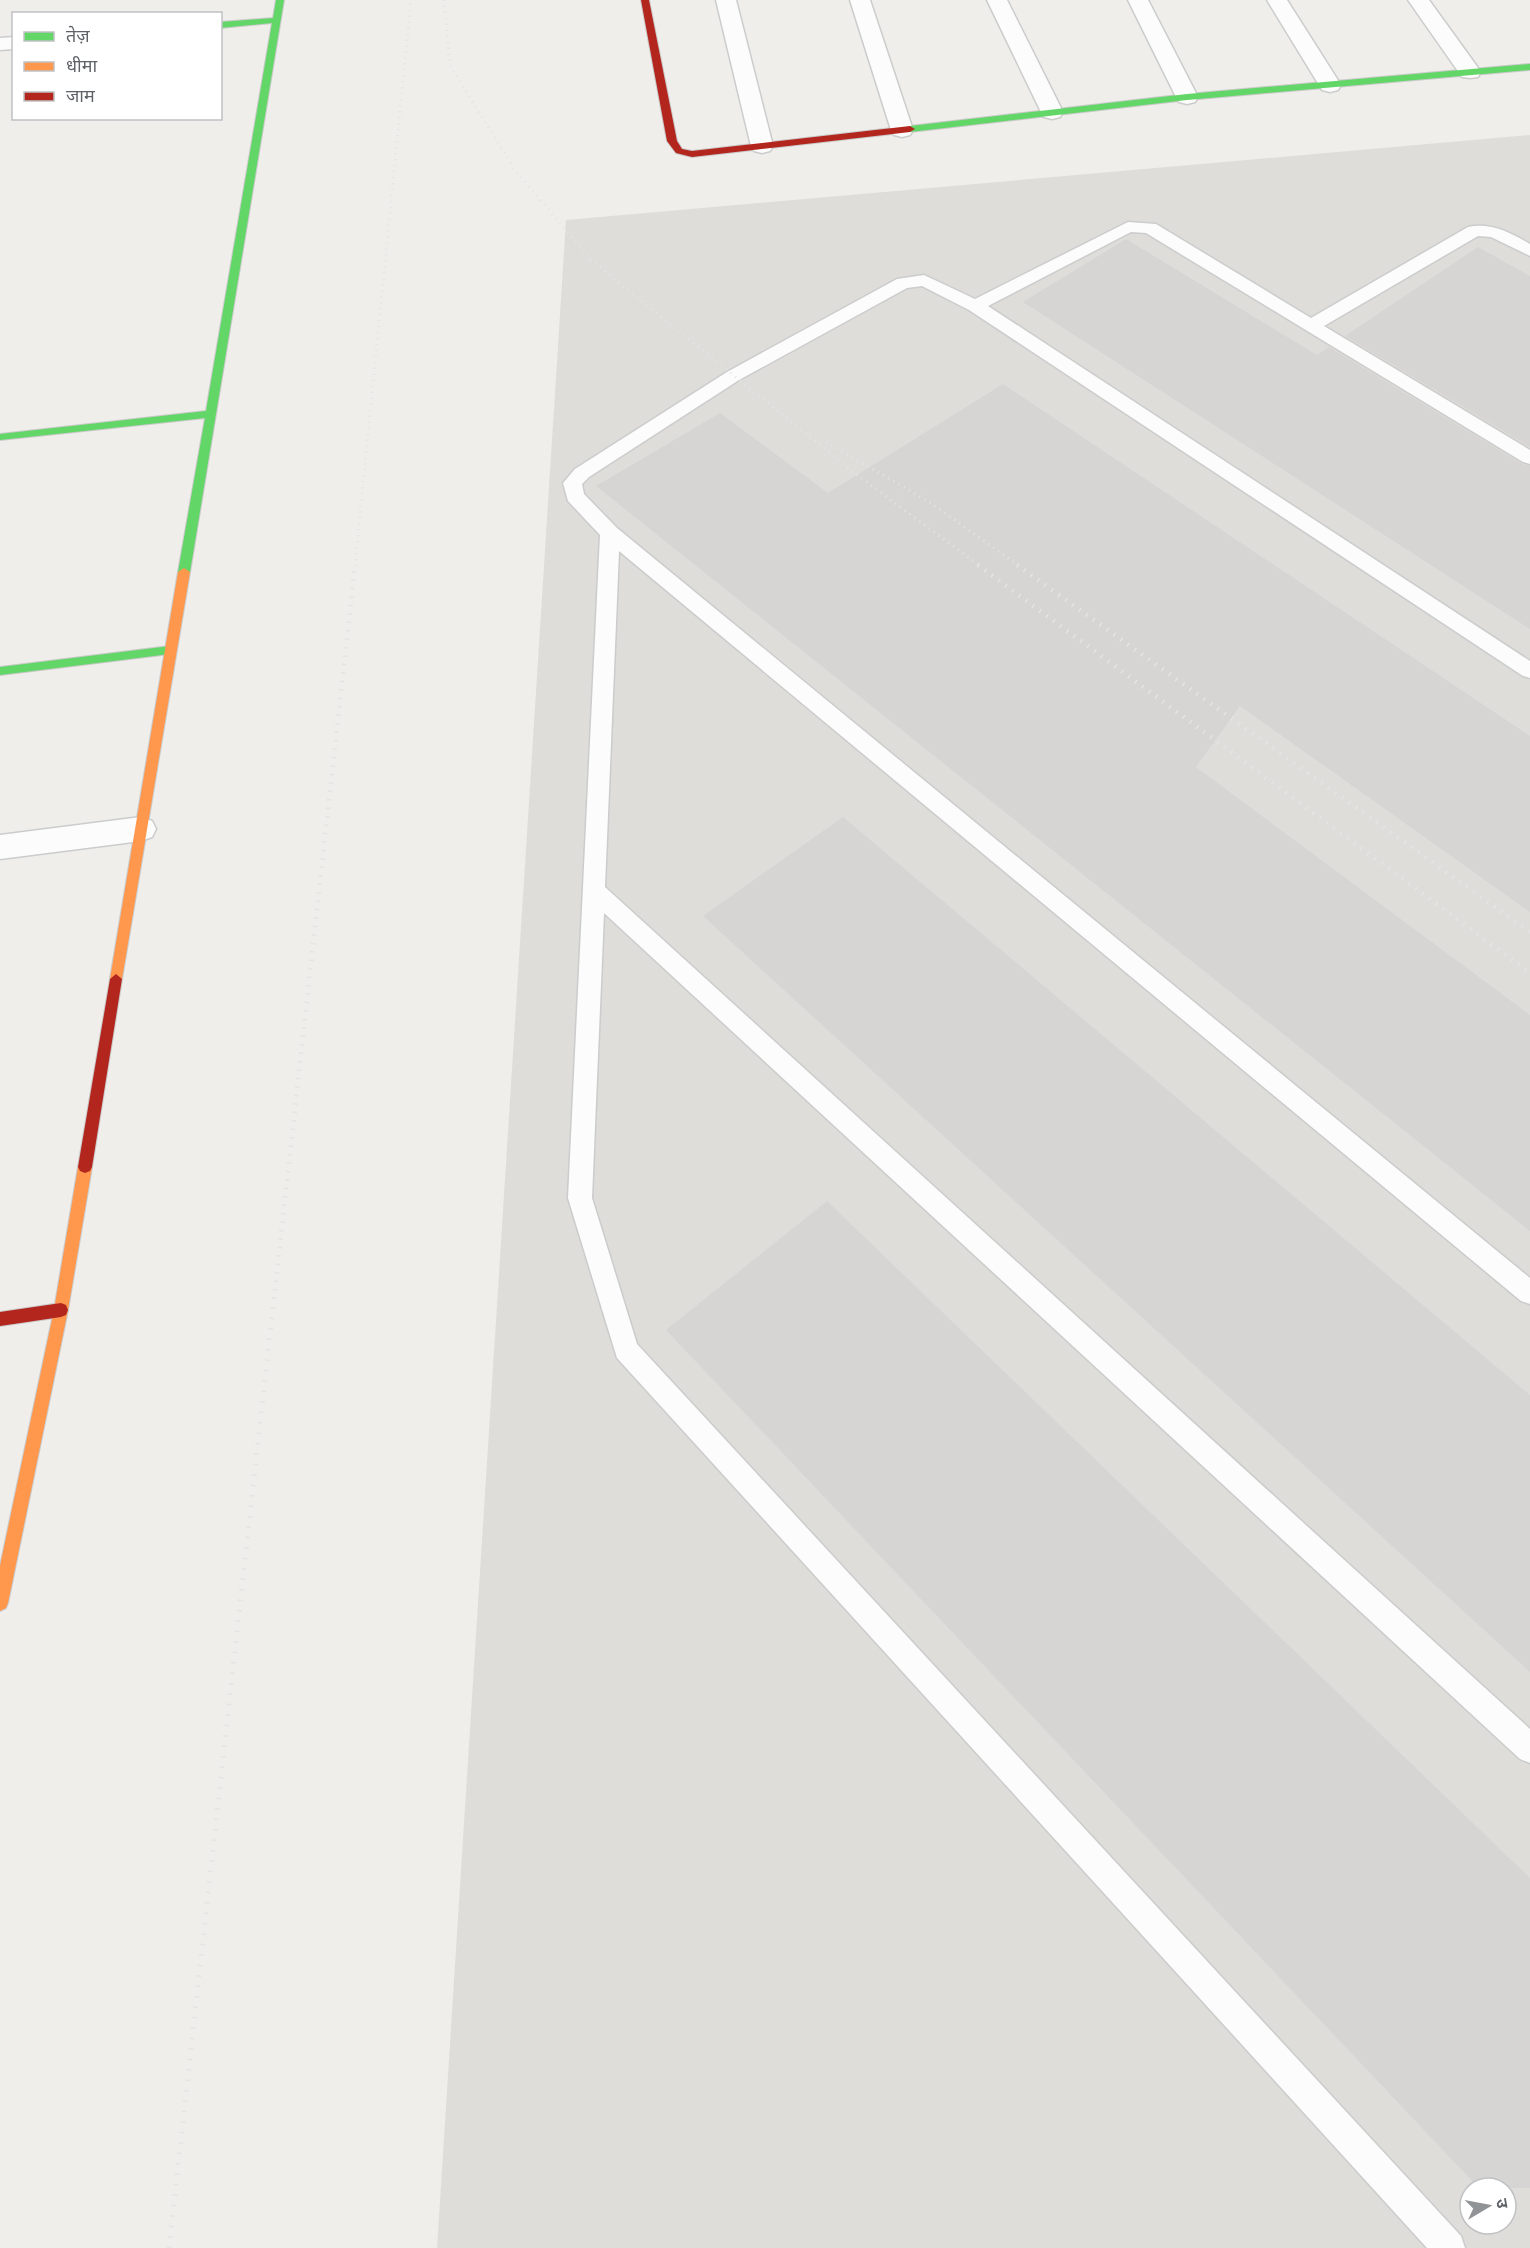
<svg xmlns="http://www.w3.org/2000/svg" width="1530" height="2248" font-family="'IBM Plex Sans','Noto Sans Devanagari',sans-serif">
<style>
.industrial{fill:#dfddda;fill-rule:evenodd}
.building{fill:#d6d5d3}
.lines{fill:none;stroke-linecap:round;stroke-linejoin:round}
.lane-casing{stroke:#cbcccc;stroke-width:3}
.street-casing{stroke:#cbcccc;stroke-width:3}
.fast-casing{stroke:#cacacb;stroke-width:2}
.slow-casing{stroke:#cacacb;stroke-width:2}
.jam-casing{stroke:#cacacb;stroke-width:2}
.lane{fill:#fdfcfc;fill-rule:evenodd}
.street{fill:#fdfcfc;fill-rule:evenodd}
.fast{fill:#63d668;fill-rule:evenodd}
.slow{fill:#ff974d;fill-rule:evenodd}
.jam{fill:#b3261e;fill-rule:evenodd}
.rail-far2{stroke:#e4e4e4;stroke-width:3;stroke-dasharray:1 5;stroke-linecap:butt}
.rail-far1{stroke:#e4e4e4;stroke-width:4.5;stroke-dasharray:1.5 7;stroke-linecap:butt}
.rail{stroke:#e4e4e4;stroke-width:5;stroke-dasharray:1.5 9;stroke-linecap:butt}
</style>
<rect width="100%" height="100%" fill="#efeeea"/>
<path class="industrial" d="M 1530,135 L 1530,2248 L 437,2248 L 566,220 ZM 1470,2188 L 1506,2188 L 1506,2224 L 1470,2224 Z"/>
<path class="building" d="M 1126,239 L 1317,355 L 1329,347 L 1522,464 L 1530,466 L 1530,629 L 1023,302 Z
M 1478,247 L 1530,276 L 1530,447 L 1345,336 Z
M 1003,384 L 1530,736 L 1530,912 L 1240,706 L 1196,767 L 1530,1015 L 1530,1231 L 596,486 L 720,413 L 828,493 Z
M 843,817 L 1530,1395 L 1530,1672 L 703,916 Z
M 827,1201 L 1530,1878 L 1530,2188 L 1479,2188 L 666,1330 Z"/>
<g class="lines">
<g class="lane-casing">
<path id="lane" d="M 1128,222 L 1156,224 L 1311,318 L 1468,227 C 1491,222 1511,233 1530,244 L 1530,256 L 1491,237 L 1478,236 L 1324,326 L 1530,450 L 1530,464 L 1523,462 L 1146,233 L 1131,232 L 988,306 L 1530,661 L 1530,678 L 1523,676 L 969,310 L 922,286 L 907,288 L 739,380 L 589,477 L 582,484 L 584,494 L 617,528 L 1530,1278 L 1530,1304 L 1521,1301 L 619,551 L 605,887 L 1530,1729 L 1530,1763 L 1520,1759 L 604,913 L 592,1198 L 637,1344 L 1461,2236 L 1465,2248 L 1427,2248 L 617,1358 L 568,1198 L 600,535 L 568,501 L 563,483 L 575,469 L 727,372 L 897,279 L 924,275 L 975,299 Z"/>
</g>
<g class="street-casing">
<path id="street" d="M 716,0 L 736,0 L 773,146 L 770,151 L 762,153 L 754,151 L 751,146 Z
M 850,0 L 870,0 L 913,130 L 910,135 L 902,137 L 894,135 L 891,130 Z
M 987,0 L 1007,0 L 1063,112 L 1060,117 L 1052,119 L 1044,117 L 1041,112 Z
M 1128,0 L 1148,0 L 1198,97 L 1195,102 L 1187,104 L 1179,102 L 1176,97 Z
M 1267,0 L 1287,0 L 1341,85 L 1338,90 L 1330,92 L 1322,90 Z
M 1408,0 L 1429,0 L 1481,72 L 1478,77 L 1470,78 L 1462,77 Z
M 14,37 L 14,49 L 0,50 L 0,38 Z
M 141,817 L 152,821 L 156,829 L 152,837 L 141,841 L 0,859 L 0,835 Z"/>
</g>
<g class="fast-casing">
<path id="fast" d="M 276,0 L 284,0 L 190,572 L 184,576 L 178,572 L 205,418 L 0,440 L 0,434 L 206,411 L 272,23 L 220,28 L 220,22 L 273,18 Z
M 1530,64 L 1530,70 L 1187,100 L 910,132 L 905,129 L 910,126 L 1187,94 Z
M 170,646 L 176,650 L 170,654 L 0,675 L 0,667 Z"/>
</g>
<g class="slow-casing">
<path id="slow" d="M 184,568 L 190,572 L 122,979 L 116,984 L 110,979 L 178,572 Z
M 85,1161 L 90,1163 L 92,1167 L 68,1310 L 8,1603 L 6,1608 L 0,1611 L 0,1566 L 54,1310 L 78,1167 L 80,1163 Z"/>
</g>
<g class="jam-casing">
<path id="jam" d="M 641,0 L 649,0 L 677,141 L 682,149 L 692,151 L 910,126 L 915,129 L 910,132 L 692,157 L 676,153 L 667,141 Z
M 116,974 L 122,979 L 92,1167 L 90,1171 L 85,1173 L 80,1171 L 78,1167 L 110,979 Z
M 61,1303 L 66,1305 L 68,1310 L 66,1315 L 61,1317 L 0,1326 L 0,1312 Z"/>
</g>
<use href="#lane" class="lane"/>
<use href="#street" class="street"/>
<use href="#fast" class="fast"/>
<use href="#slow" class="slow"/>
<use href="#jam" class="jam"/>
<path class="rail-far2" d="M 444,0 L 450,65 L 515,170 L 591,260 L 857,475 L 980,566
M 826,442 L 931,503 L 1019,566
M 355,566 L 411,0"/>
<path class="rail-far1" d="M 978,565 L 1530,973
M 1017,565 L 1530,932
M 274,1299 L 355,565"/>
<path class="rail" d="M 169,2248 L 274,1297"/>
</g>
<rect x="12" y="12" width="210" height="108" fill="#ffffff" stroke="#bfc1c3" stroke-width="1.5"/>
<rect x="24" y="32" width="30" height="9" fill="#63d668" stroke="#bfc1c3" stroke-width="1.5"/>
<text x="66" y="42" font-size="18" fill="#5f6368">तेज़</text>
<rect x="24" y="62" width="30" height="9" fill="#ff974d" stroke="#bfc1c3" stroke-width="1.5"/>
<text x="66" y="72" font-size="18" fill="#5f6368">धीमा</text>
<rect x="24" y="92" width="30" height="9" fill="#b3261e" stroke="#bfc1c3" stroke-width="1.5"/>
<text x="66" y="102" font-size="18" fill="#5f6368">जाम</text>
<g transform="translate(1488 2206) rotate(80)"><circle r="28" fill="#ffffff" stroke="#bfc1c3" stroke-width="1.5"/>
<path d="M0-4.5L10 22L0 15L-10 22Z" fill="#919496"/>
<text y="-9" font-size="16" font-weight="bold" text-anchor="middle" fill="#5f6368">उ</text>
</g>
</svg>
